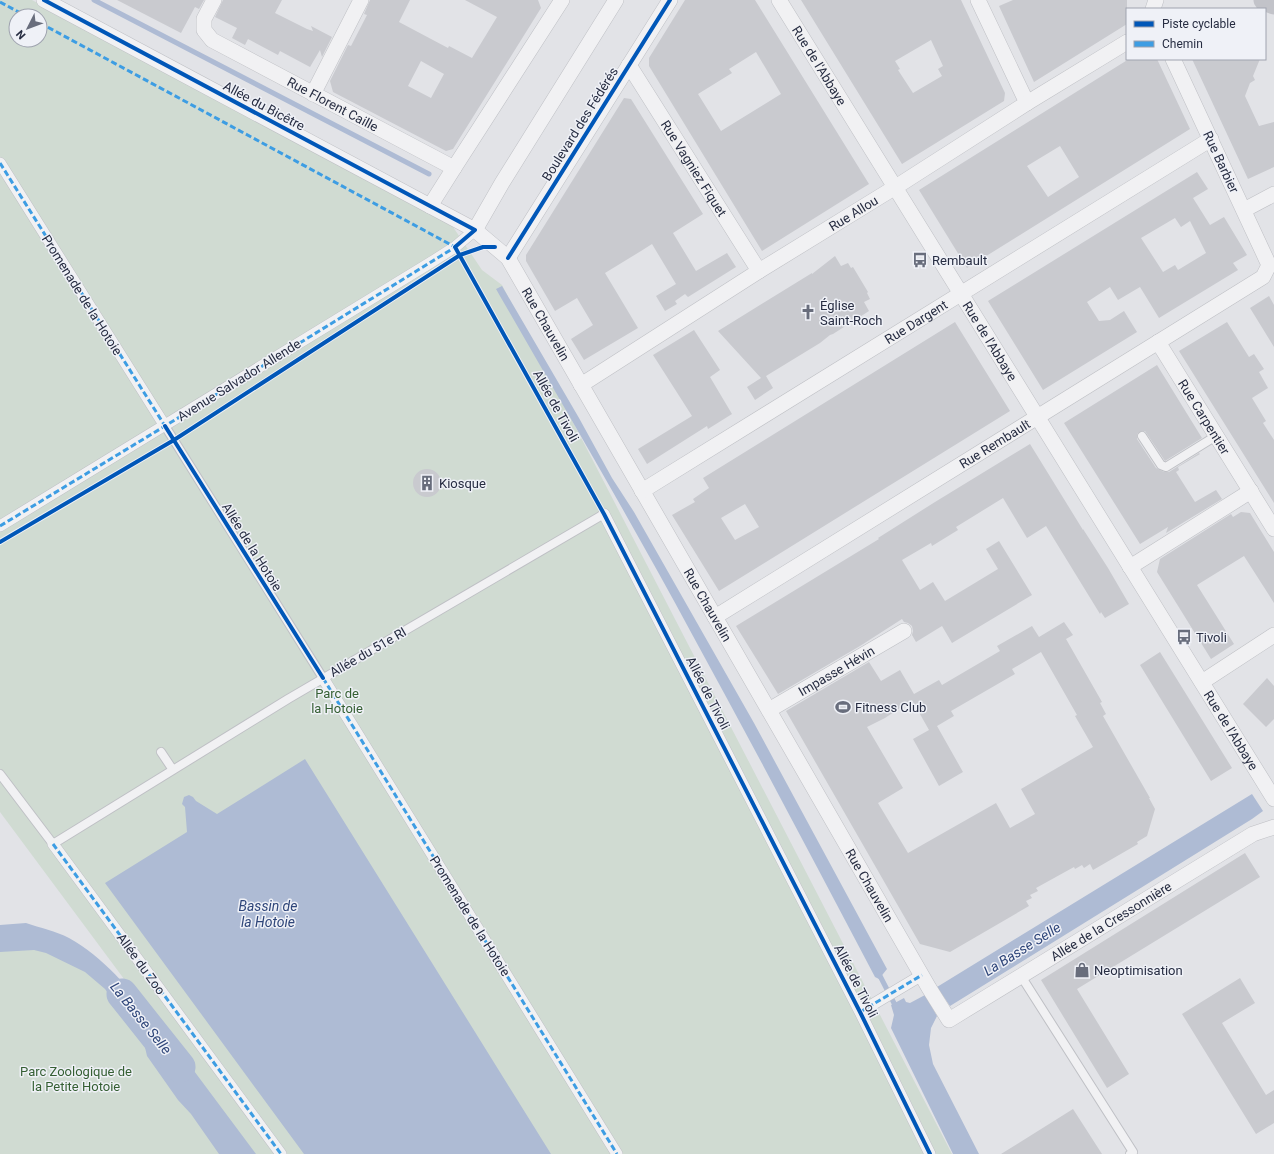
<svg xmlns="http://www.w3.org/2000/svg" width="1274" height="1154" font-family="Roboto,sans-serif">
<style>
.green{fill:#d0dbd2;fill-rule:evenodd}
.water{fill:#aebbd4}
.lines{fill:none;stroke-linecap:round;stroke-linejoin:round}
.stream{stroke:#aebbd4;stroke-width:5}
.river{stroke:#aebbd4;stroke-width:31}
.building{fill:#c9cacf;fill-rule:evenodd}
.service-casing{stroke:#bfc0c5;stroke-width:10}
.pedestrian-casing{stroke:#bfc0c5;stroke-width:12}
.minor-casing{stroke:#bfc0c5;stroke-width:16}
.service{stroke:#f1f1f3;stroke-width:8}
.pedestrian{stroke:#f1f1f3;stroke-width:11}
.minor{stroke:#f1f1f3;stroke-width:15}
.secondary{stroke:#c2c3c9;stroke-width:21}
.quiet{stroke:#3d9de3;stroke-width:3;stroke-dasharray:6 3;stroke-linecap:butt}
.cycleway-casing{stroke:#eff1f7;stroke-width:6}
.cycleway{stroke:#0057b8;stroke-width:4}
.labels{text-anchor:middle;dominant-baseline:central;stroke-width:3;stroke-linejoin:round;paint-order:stroke}
.street-label{font-size:13px;fill:#272d42;stroke:#eff1f7}
.poi-label{font-size:13px;fill:#272d42;stroke:#eff1f7;text-anchor:start}
.park-label{font-size:13px;fill:#355f33;stroke:#eff1f7}
.water-label{font-size:14px;font-style:italic;fill:#2e4579;stroke:#eff1f7}
</style>
<rect width="100%" height="100%" fill="#e2e3e7"/>
<path class="green" d="M 0,0 L 32,0 L 451,224 L 482,270 L 502,285 L 952,1154 L 254,1154 L 0,812 ZM 16,16 L 40,16 L 40,40 L 16,40 Z
M 0,946 L 47,949 L 86,969 L 101,983 L 226,1154 L 0,1154 Z"/>
<path class="water" d="M 502,286 L 579,418 L 612,478 L 634,512 L 754,723 L 887,969 L 879,979 L 875,977 C 815,863 755,749 693,636 C 630,519 562,404 496,289 Z
M 305,759 L 551,1154 L 304,1154 L 105,883 L 187,832 L 185,807 L 182,804 L 184,797 L 189,795 L 193,797 L 196,801 L 217,814 Z
M 1252,794 L 1263,811 L 1252,819 L 950,1006 L 937,987 Z
M 26,923 C 40,928 56,931 69,938 C 104,957 130,991 156,1019 L 140,1034 L 137,1034 L 105,989 L 85,972 L 46,953 L 34,950 L 0,952 L 0,925 Z
M 925,995 L 937,1016 L 931,1028 L 929,1045 L 933,1064 L 979,1154 L 953,1154 L 891,1028 L 894,1015 L 891,1005 L 904,998 L 906,1002 L 910,1003 Z
M 162,1028 L 256,1154 L 219,1154 L 191,1114 L 178,1100 L 147,1056 L 144,1043 L 144,1040 Z"/>
<g class="lines">
<path class="stream" d="M 94,0 L 429,174
M 878,972 L 897,1009"/>
<path class="river" d="M 122,994 L 180,1067"/>
</g>
<path class="building" d="M 117,0 L 204,0 L 199,9 L 195,7 L 181,33 Z
M 223,0 L 282,0 L 275,13 L 307,29 L 313,31 L 311,26 L 332,37 L 322,57 L 320,50 L 310,67 L 280,51 L 278,55 L 248,39 L 245,45 L 232,38 L 237,28 L 215,17 Z
M 370,0 L 410,0 L 399,22 L 448,48 L 449,46 L 472,58 L 497,17 L 465,0 L 538,0 L 541,8 L 453,149 L 446,151 L 333,92 L 330,81 L 348,45 L 351,46 L 367,15 L 364,14 ZM 421,61 L 444,74 L 431,98 L 408,86 Z
M 685,0 L 755,0 L 869,184 L 762,251 L 649,66 L 649,58 ZM 756,52 L 781,94 L 721,131 L 698,94 L 732,73 L 729,69 Z
M 801,0 L 961,0 L 1005,93 L 1004,101 L 902,164 ZM 931,40 L 943,66 L 938,69 L 942,76 L 913,93 L 898,70 L 900,69 L 895,61 Z
M 1013,0 L 1127,0 L 1127,24 L 1034,82 L 999,6 Z
M 1129,59 L 1157,59 L 1190,129 L 967,268 L 919,190 ZM 1060,146 L 1079,177 L 1048,197 L 1027,166 Z
M 1192,59 L 1260,59 L 1253,76 L 1255,80 L 1250,83 L 1245,96 L 1259,126 L 1274,122 L 1274,167 L 1248,179 Z
M 624,98 L 631,99 L 703,214 L 673,233 L 696,271 L 727,253 L 736,267 L 688,297 L 685,294 L 675,301 L 677,304 L 665,311 L 656,296 L 676,284 L 652,244 L 641,251 L 605,273 L 638,328 L 584,360 L 571,339 L 593,325 L 577,298 L 555,311 L 526,261 L 526,255 Z
M 1197,172 L 1208,189 L 1193,198 L 1210,225 L 1224,217 L 1247,255 L 1233,263 L 1238,270 L 1159,318 L 1140,287 L 1118,300 L 1110,287 L 1087,302 L 1099,321 L 1110,320 L 1124,311 L 1137,332 L 1043,390 L 988,301 ZM 1175,218 L 1181,227 L 1190,221 L 1206,253 L 1178,270 L 1175,265 L 1163,272 L 1141,238 Z
M 835,256 L 841,266 L 848,263 L 851,268 L 853,267 L 868,292 L 867,293 L 870,299 L 864,302 L 869,311 L 833,334 L 830,335 L 820,343 L 766,376 L 773,388 L 755,400 L 747,387 L 761,378 L 718,331 L 812,273 L 812,274 Z
M 1269,296 L 1274,305 L 1274,347 L 1250,308 Z
M 955,322 L 1010,411 L 719,591 L 672,515 L 695,502 L 693,499 L 709,488 L 703,478 ZM 745,504 L 759,527 L 735,540 L 721,518 Z
M 1227,322 L 1249,357 L 1254,354 L 1264,369 L 1259,372 L 1268,388 L 1252,398 L 1266,421 L 1263,423 L 1274,440 L 1274,503 L 1179,351 Z
M 694,330 L 720,370 L 710,377 L 732,414 L 708,429 L 707,426 L 647,464 L 638,449 L 692,416 L 653,355 Z
M 1157,365 L 1202,438 L 1165,461 L 1145,431 L 1139,432 L 1137,434 L 1137,439 L 1156,468 L 1164,472 L 1169,472 L 1199,453 L 1200,454 L 1178,467 L 1179,470 L 1176,472 L 1195,502 L 1216,490 L 1222,499 L 1166,533 L 1168,527 L 1140,544 L 1064,423 Z
M 1030,444 L 1083,530 L 1083,529 L 1108,568 L 1129,604 L 1105,618 L 1101,612 L 1100,614 L 1046,526 L 1027,538 L 1003,498 L 956,527 L 958,530 L 932,546 L 931,543 L 902,560 L 920,590 L 933,582 L 945,601 L 998,569 L 986,549 L 999,541 L 1032,595 L 952,643 L 942,626 L 916,642 L 912,635 L 913,631 L 912,626 L 908,623 L 904,622 L 902,619 L 860,646 L 778,694 L 736,626 L 879,539 L 878,538 L 935,502 Z
M413 483a14 14 0 1 1 28 0a14 14 0 1 1-28 0Z
M 1241,512 L 1250,513 L 1274,552 L 1274,603 L 1244,556 L 1197,585 L 1234,644 L 1211,659 L 1157,572 L 1160,559 L 1231,514 L 1233,517 Z
M 1064,622 L 1073,635 L 1066,639 L 1102,702 L 1100,703 L 1106,714 L 1103,716 L 1150,798 L 1149,798 L 1155,809 L 1147,836 L 1137,842 L 1138,844 L 1093,870 L 1090,864 L 1084,868 L 1082,865 L 1075,869 L 1074,867 L 1036,888 L 1038,891 L 1030,895 L 1032,898 L 1026,901 L 1029,906 L 950,952 L 920,944 L 786,711 L 869,662 L 881,681 L 900,670 L 914,694 L 939,680 L 942,685 L 1000,651 L 997,646 L 1032,626 L 1039,637 ZM 1041,652 L 1077,715 L 1075,716 L 1093,747 L 1021,789 L 1035,814 L 1010,828 L 996,803 L 908,853 L 878,803 L 903,788 L 867,727 L 885,718 L 912,700 L 929,730 L 913,739 L 939,786 L 963,772 L 937,726 L 954,716 L 951,711 L 1015,674 L 1012,669 Z
M 1160,652 L 1232,768 L 1211,781 L 1140,665 Z
M 1267,678 L 1274,686 L 1274,719 L 1266,727 L 1243,704 Z
M 1245,853 L 1260,877 L 1077,989 L 1129,1074 L 1107,1088 L 1041,980 Z
M 1240,978 L 1255,1003 L 1222,1023 L 1266,1095 L 1274,1090 L 1274,1123 L 1256,1134 L 1182,1014 Z
M 1073,1109 L 1102,1154 L 1001,1154 Z"/>
<g class="lines">
<g class="service-casing">
<path id="service" d="M 165,426 L 323,678
M 1142,436 L 1161,465 L 1166,467 L 1216,436
M 161,752 L 173,770
M 0,774 L 53,844 L 288,699 L 604,514
M 1021,976 L 1133,1152 L 1130,1154"/>
</g>
<g class="pedestrian-casing">
<path id="pedestrian" d="M 0,163 L 165,426
M 604,514 L 860,1012 L 930,1154
M 0,526 L 433,261 L 455,247 L 475,230
M 323,678 L 617,1154
M 53,844 L 281,1154
M 860,1012 L 922,975"/>
</g>
<g class="minor-casing">
<g id="minor">
<path id="s1" d="M 44,0 L 475,230 L 508,258 L 929,988 L 949,1020 L 1253,834 L 1274,827"/>
<path id="s2" d="M 214,0 L 204,19 L 204,30 L 212,40 L 454,168 L 430,206"/>
<path id="s3" d="M 779,0 L 1274,799"/>
<path d="M 978,0 L 1027,103"/>
<path d="M 1153,9 L 1156,0"/>
<path id="s4" d="M 629,65 L 759,271"/>
<path d="M 313,94 L 361,0"/>
<path d="M 454,168 L 562,0"/>
<path d="M 1244,210 L 1274,194"/>
<path d="M 475,230 L 502,183 L 616,0"/>
<path d="M 508,258 L 670,0"/>
<path id="s5" d="M 1158,342 L 1274,529"/>
<path id="s6" d="M 581,385 L 759,271 L 902,183 L 1027,103 L 1127,42"/>
<path id="s7" d="M 642,491 L 1211,139"/>
<path d="M 1130,567 L 1251,491"/>
<path id="s8" d="M 715,617 L 1263,277 L 1269,265 L 1173,59"/>
<path d="M 1202,682 L 1274,635"/>
<path id="s9" d="M 769,710 L 904,631"/>
</g>
</g>
<use href="#service" class="service"/>
<use href="#pedestrian" class="pedestrian"/>
<use href="#minor" class="minor"/>
<path class="secondary" d="M 1264,0 L 1274,4"/>
<path class="quiet" d="M 0,2 L 26,16
M 40,23 L 455,247
M 0,163 L 165,426
M 0,526 L 165,426 L 457,246
M 323,678 L 617,1154
M 53,844 L 281,1154
M 860,1012 L 922,975"/>
<g class="cycleway-casing">
<path id="cycleway" d="M 44,0 L 475,230 L 455,247 L 604,514 L 860,1012 L 930,1154
M 508,258 L 670,0
M 165,426 L 323,678
M 0,542 L 174,440 L 460,255 L 483,247 L 495,247"/>
</g>
<use href="#cycleway" class="cycleway"/>
</g>
<defs>
<g id="bus-bare" transform="scale(1.2)"><path d="M-5-6H5V4H4V6H2V4H-2V6H-4V4H-5ZM-3.5-4V0h7V-4ZM-3.5 1.2v1.5H-2V1.2ZM2 1.2v1.5H3.5V1.2Z" fill="#686d7c" stroke="#eff1f7" stroke-width="2.5" paint-order="stroke"/></g>
<g id="church-bare" transform="scale(1.2)"><path d="M-1.2-6h2.4v3.5h3.3v2.4h-3.3V6h-2.4V-.1h-3.3v-2.4h3.3Z" fill="#686d7c" stroke="#eff1f7" stroke-width="2.5" paint-order="stroke"/></g>
<g id="building-bare" transform="scale(1.2)"><path d="M-4-6H4V6H1V3H-1V6H-4ZM-2.5-4.3h1.7v1.8h-1.7ZM.8-4.3h1.7v1.8H.8ZM-2.5-1h1.7V.8h-1.7ZM.8-1h1.7V.8H.8Z" fill="#686d7c" stroke="#eff1f7" stroke-width="2.5" paint-order="stroke"/></g>
<g id="stadium-bare" transform="scale(1.2)"><path d="M0-5a6.5 5 0 1 0 0 10a6.5 5 0 1 0 0-10ZM-3.5-1.8h7v3.6h-7Z" fill="#686d7c" stroke="#eff1f7" stroke-width="2.5" paint-order="stroke"/></g>
<g id="shop-bare" transform="scale(1.2)"><path d="M-5-2.5h2.3a2.7 3.5 0 0 1 5.4 0H5L5.5 6h-11ZM-1.5-2.5h3a1.5 2.3 0 0 0-3 0Z" fill="#686d7c" stroke="#eff1f7" stroke-width="2.5" paint-order="stroke"/></g>
</defs>
<g fill-rule="evenodd">
<use href="#bus-bare" x="920" y="260"/>
<use href="#church-bare" x="808" y="312"/>
<use href="#building-bare" x="427" y="483"/>
<use href="#bus-bare" x="1184" y="637"/>
<use href="#stadium-bare" x="843" y="707"/>
<use href="#shop-bare" x="1082" y="970"/>
</g>
<g class="labels">
<g class="street-label">
<text stroke="none"><textPath href="#s3" startOffset="77">Rue de l'Abbaye</textPath></text>
<text stroke="none"><textPath href="#s2" startOffset="182">Rue Florent Caille</textPath></text>
<text transform="translate(264 106) rotate(28)">Allée du Bicêtre</text>
<text transform="translate(580 124) rotate(-58)">Boulevard des Fédérés</text>
<text transform="translate(1221 162) rotate(65)">Rue Barbier</text>
<text stroke="none"><textPath href="#s4" startOffset="122">Rue Vagniez Fiquet</textPath></text>
<text stroke="none"><textPath href="#s6" startOffset="322">Rue Allou</textPath></text>
<text transform="translate(82 295) rotate(58)">Promenade de la Hotoie</text>
<text stroke="none"><textPath href="#s7" startOffset="322">Rue Dargent</textPath></text>
<text stroke="none"><textPath href="#s1" startOffset="608">Rue Chauvelin</textPath></text>
<text stroke="none"><textPath href="#s3" startOffset="401">Rue de l'Abbaye</textPath></text>
<text transform="translate(239 380) rotate(-32)">Avenue Salvador Allende</text>
<text transform="translate(556 406) rotate(61)">Allée de Tivoli</text>
<text stroke="none"><textPath href="#s5" startOffset="88">Rue Carpentier</textPath></text>
<text stroke="none"><textPath href="#s8" startOffset="329">Rue Rembault</textPath></text>
<text transform="translate(252 547) rotate(58)">Allée de la Hotoie</text>
<text stroke="none"><textPath href="#s1" startOffset="932">Rue Chauvelin</textPath></text>
<text transform="translate(368 652) rotate(-30)">Allée du 51e RI</text>
<text stroke="none"><textPath href="#s9" startOffset="78">Impasse Hévin</textPath></text>
<text transform="translate(708 693) rotate(63)">Allée de Tivoli</text>
<text stroke="none"><textPath href="#s3" startOffset="859">Rue de l'Abbaye</textPath></text>
<text stroke="none"><textPath href="#s1" startOffset="1256">Rue Chauvelin</textPath></text>
<text transform="translate(470 916) rotate(58)">Promenade de la Hotoie</text>
<text stroke="none"><textPath href="#s1" startOffset="1602">Allée de la Cressonnière</textPath></text>
<text transform="translate(141 964) rotate(54)">Allée du Zoo</text>
<text transform="translate(856 981) rotate(63)">Allée de Tivoli</text>
</g>
<g class="poi-label">
<text x="932" y="260">Rembault</text>
<text x="820" y="305">Église<tspan x="820" dy="15">Saint-Roch</tspan></text>
<text x="439" y="483">Kiosque</text>
<text x="1196" y="637">Tivoli</text>
<text x="855" y="707">Fitness Club</text>
<text x="1094" y="970">Neoptimisation</text>
</g>
<g class="park-label">
<text x="337" y="693">Parc de<tspan x="337" dy="15">la Hotoie</tspan></text>
<text x="76" y="1071">Parc Zoologique de<tspan x="76" dy="15">la Petite Hotoie</tspan></text>
</g>
<g class="water-label">
<text x="268" y="906">Bassin de<tspan x="268" dy="16">la Hotoie</tspan></text>
<text transform="translate(1022 949) rotate(-32)">La Basse Selle</text>
<text transform="translate(141 1018) rotate(51)">La Basse Selle</text>
</g>
</g>
<rect x="1126" y="8" width="140" height="52" fill="#eff1f7" stroke="#9fa3af"/>
<rect x="1134" y="21" width="20" height="6" fill="#0057b8" stroke="#9fa3af"/>
<text x="1162" y="28" font-size="12" fill="#272d42">Piste cyclable</text>
<rect x="1134" y="41" width="20" height="6" fill="#3d9de3" stroke="#9fa3af"/>
<text x="1162" y="48" font-size="12" fill="#272d42">Chemin</text>
<g transform="translate(28 28) rotate(228)"><circle r="19" fill="#eff1f7" stroke="#9fa3af"/>
<path d="M0-3L7 15L0 10L-7 15Z" fill="#686d7c"/>
<text y="-6" font-size="11" font-weight="bold" text-anchor="middle" fill="#272d42">N</text>
</g>
</svg>
